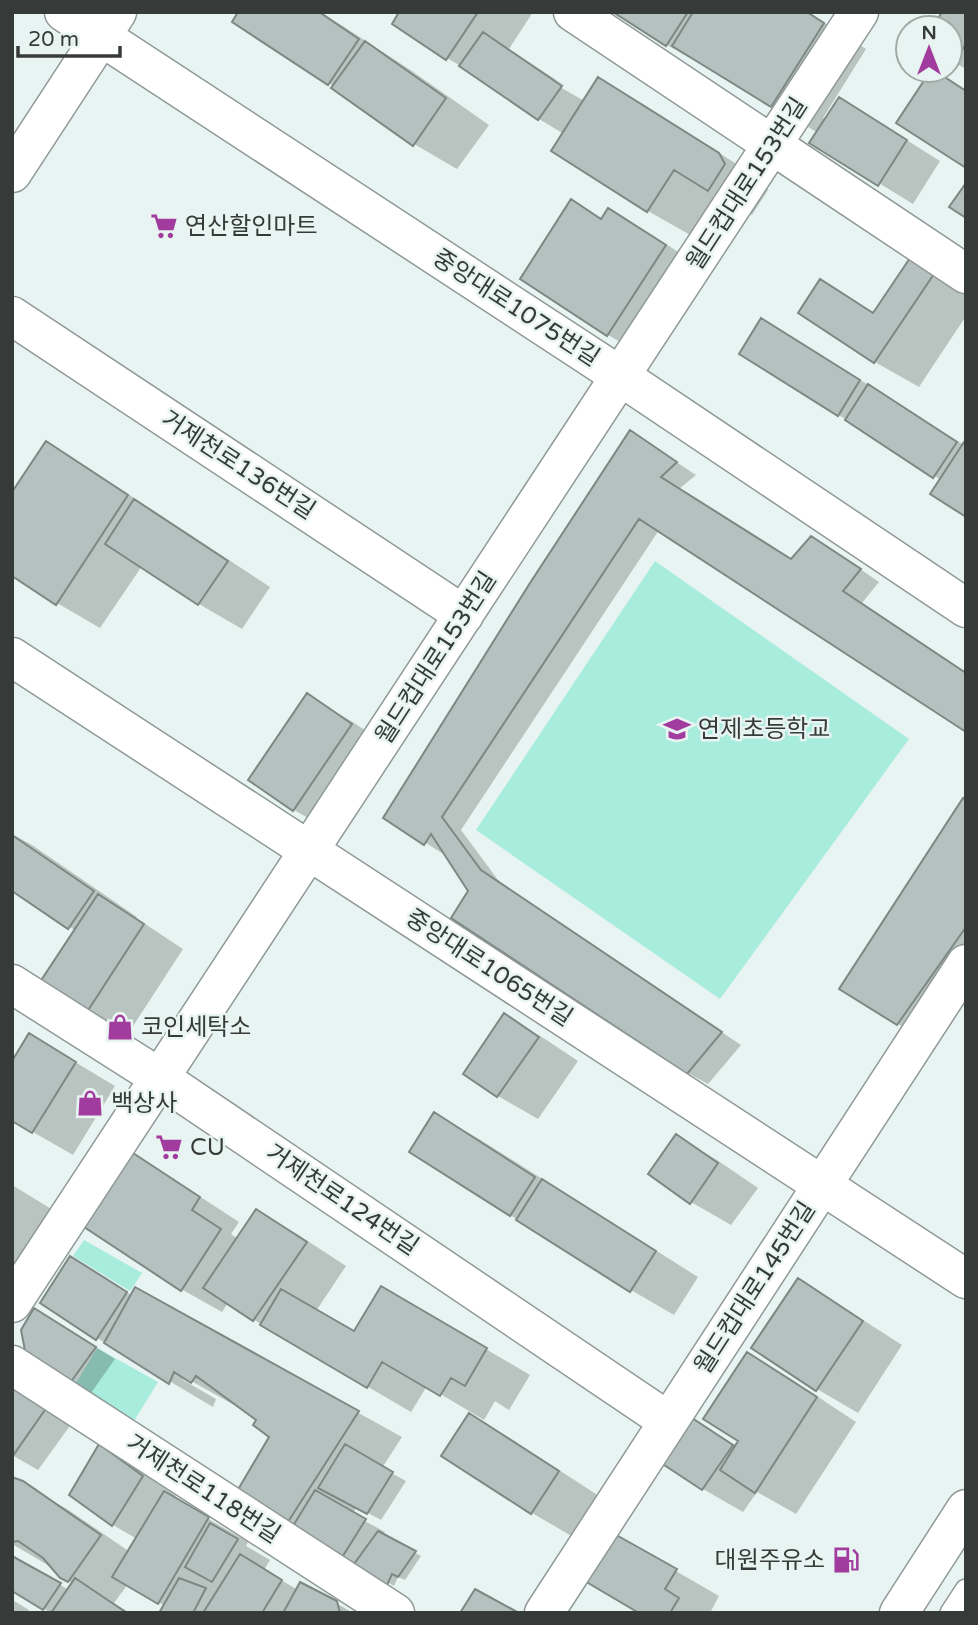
<svg xmlns="http://www.w3.org/2000/svg" width="978" height="1625" font-family="'Varela Round','Noto Sans KR',sans-serif">
<style>
.green{fill:#a8ecdd}
.shadow{fill:#0003}
.building{fill:#b5c1be;stroke:#7d8885;stroke-width:2}
.lines{fill:none;stroke-linecap:round;stroke-linejoin:round}
.lane-casing{stroke:#8f9a98;stroke-width:24}
.street-casing{stroke:#8f9a98;stroke-width:41}
.secondary-casing{stroke:#8f9a98;stroke-width:41}
.lane{stroke:#fff;stroke-width:21}
.street{stroke:#fff;stroke-width:38}
.secondary{stroke:#fff;stroke-width:38}
.labels{text-anchor:middle;dominant-baseline:central;stroke-width:5;stroke-linejoin:round;paint-order:stroke}
.street-label{font-size:24px;fill:#363b39;stroke:#e8f4f1}
.poi-label{font-size:24px;fill:#363b39;stroke:#e8f4f1;text-anchor:start}
</style>
<rect width="100%" height="100%" fill="#e8f4f1"/>
<path class="green" d="M 655,561 L 909,739 L 720,999 L 476,830 Z
M 84,1240 L 142,1273 L 130,1291 L 73,1256 Z
M 97,1348 L 158,1382 L 134,1421 L 75,1385 Z"/>
<path class="shadow" d="M 240,12 L 321,12 L 409,69 L 489,125 L 457,169 L 414,144 L 329,83 Z
M 401,12 L 533,12 L 509,49 L 567,87 L 555,80 L 553,83 L 586,102 L 599,79 L 643,104 L 763,181 L 768,190 L 752,215 L 718,195 L 692,236 L 648,211 L 553,151 L 564,134 L 539,119 L 471,72 L 447,58 Z
M 616,12 L 807,12 L 866,49 L 823,118 L 826,120 L 873,119 L 940,161 L 913,204 L 812,142 L 818,133 L 708,66 L 707,68 L 667,45 Z
M 966,12 L 966,69 L 950,60 L 950,28 L 934,28 Z
M 572,202 L 602,219 L 609,210 L 652,235 L 709,272 L 652,360 L 608,335 L 522,279 Z
M 912,257 L 966,289 L 966,316 L 919,387 L 875,362 L 800,312 L 821,281 L 875,313 Z
M 762,320 L 805,345 L 964,445 L 941,480 L 741,353 Z
M 631,432 L 696,475 L 679,489 L 792,560 L 831,549 L 879,582 L 862,603 L 966,673 L 659,530 L 461,830 L 501,884 L 741,1045 L 708,1084 L 688,1073 L 453,917 L 470,891 L 445,855 L 385,817 Z
M 47,444 L 90,469 L 270,587 L 242,629 L 199,604 L 142,566 L 100,628 L 57,603 Z
M 308,696 L 351,721 L 395,750 L 338,835 L 294,810 L 251,780 Z
M 966,801 L 966,966 L 918,1035 L 898,1024 Z
M 12,834 L 32,845 L 137,917 L 136,918 L 183,949 L 126,1037 L 41,985 L 76,931 L 12,889 Z
M 505,1016 L 545,1039 L 578,1061 L 538,1119 L 498,1096 L 465,1073 Z
M 70,1059 L 115,1086 L 73,1155 L 33,1132 Z
M 435,1114 L 479,1139 L 698,1277 L 674,1315 L 631,1290 L 510,1215 Z
M 676,1136 L 717,1160 L 758,1188 L 731,1225 L 691,1202 Z
M 133,1155 L 173,1179 L 239,1222 L 231,1234 L 238,1239 L 257,1211 L 297,1234 L 346,1266 L 316,1311 L 355,1334 L 382,1288 L 530,1375 L 509,1410 L 495,1401 L 484,1420 L 427,1386 L 411,1412 L 262,1325 L 228,1303 L 222,1312 L 181,1289 Z
M 12,1185 L 58,1213 L 23,1269 L 12,1263 Z
M 104,1278 L 133,1296 L 136,1290 L 402,1437 L 382,1468 L 406,1481 L 381,1520 L 357,1507 L 352,1514 L 385,1532 L 382,1536 L 421,1556 L 405,1580 L 398,1577 L 394,1586 L 362,1567 L 362,1569 L 287,1523 L 271,1437 L 258,1419 L 238,1404 L 236,1406 L 184,1377 L 183,1380 L 216,1399 L 213,1407 L 97,1338 L 42,1303 Z
M 798,1280 L 838,1304 L 902,1345 L 858,1413 L 817,1389 L 753,1347 Z
M 55,1322 L 115,1359 L 91,1393 L 71,1382 Z
M 747,1354 L 788,1377 L 856,1422 L 796,1514 L 757,1492 L 743,1512 L 703,1489 L 655,1456 L 683,1414 L 737,1446 L 740,1441 Z
M 36,1401 L 72,1423 L 38,1470 L 12,1455 Z
M 470,1415 L 513,1440 L 602,1498 L 575,1538 L 532,1513 Z
M 99,1447 L 133,1466 L 176,1496 L 174,1499 L 248,1542 L 246,1546 L 270,1560 L 264,1570 L 298,1590 L 336,1603 L 353,1613 L 161,1613 L 165,1606 L 128,1584 L 114,1603 L 130,1613 L 51,1613 L 12,1589 L 12,1554 L 19,1559 L 18,1561 L 69,1590 L 73,1583 L 61,1577 L 51,1567 L 12,1544 L 12,1479 L 67,1509 L 130,1552 L 137,1539 L 113,1525 L 71,1494 Z
M 612,1534 L 719,1596 L 710,1613 L 642,1613 Z
M 12,1600 L 16,1602 L 29,1610 L 27,1613 L 12,1613 Z"/>
<path class="building" d="M 238,12 L 319,12 L 359,39 L 328,85 L 232,22 Z
M 399,12 L 478,12 L 446,60 L 392,24 Z
M 613,12 L 688,12 L 666,46 Z
M 693,12 L 807,12 L 824,23 L 771,107 L 672,46 Z
M 942,12 L 966,12 L 966,44 L 953,64 L 950,62 L 950,28 L 932,28 Z
M 483,32 L 562,86 L 538,120 L 459,66 Z
M 365,41 L 446,98 L 413,146 L 331,88 Z
M 931,70 L 934,70 L 966,91 L 966,168 L 896,123 Z
M 598,77 L 719,153 L 725,164 L 708,191 L 674,170 L 647,212 L 551,151 Z
M 839,97 L 907,140 L 878,186 L 809,143 Z
M 966,183 L 966,218 L 949,207 Z
M 571,199 L 601,219 L 608,208 L 666,245 L 607,336 L 520,279 Z
M 912,255 L 936,271 L 874,363 L 798,313 L 820,279 L 873,313 Z
M 761,318 L 860,380 L 838,416 L 739,354 Z
M 868,384 L 957,442 L 933,478 L 845,420 Z
M 630,430 L 677,462 L 661,477 L 791,559 L 811,536 L 861,569 L 843,591 L 966,673 L 966,732 L 639,519 L 442,817 L 481,870 L 722,1032 L 687,1074 L 451,918 L 468,891 L 431,834 L 424,845 L 383,818 L 530,583 Z
M 46,441 L 128,495 L 56,605 L 12,576 L 12,492 Z
M 964,442 L 966,443 L 966,517 L 930,494 Z
M 134,499 L 228,561 L 198,605 L 105,544 Z
M 307,693 L 352,724 L 293,811 L 248,780 Z
M 963,798 L 966,799 L 966,927 L 897,1025 L 839,989 Z
M 12,835 L 94,891 L 68,929 L 12,891 Z
M 98,894 L 144,924 L 85,1015 L 38,985 Z
M 504,1013 L 539,1037 L 497,1097 L 463,1074 Z
M 29,1033 L 76,1062 L 32,1133 L 12,1121 L 12,1061 Z
M 434,1112 L 535,1177 L 510,1216 L 409,1152 Z
M 676,1134 L 718,1163 L 690,1204 L 648,1174 Z
M 133,1153 L 200,1197 L 192,1210 L 221,1229 L 181,1291 L 84,1227 Z
M 542,1179 L 656,1251 L 630,1292 L 516,1220 Z
M 256,1209 L 307,1242 L 253,1321 L 203,1288 Z
M 70,1256 L 127,1292 L 96,1340 L 40,1303 Z
M 798,1278 L 863,1321 L 816,1391 L 751,1348 Z
M 381,1286 L 487,1348 L 465,1386 L 451,1378 L 440,1396 L 382,1362 L 367,1388 L 260,1325 L 281,1289 L 354,1331 Z
M 135,1287 L 359,1411 L 286,1525 L 236,1493 L 269,1437 L 253,1425 L 256,1420 L 196,1376 L 191,1383 L 174,1372 L 169,1384 L 104,1343 Z
M 34,1308 L 96,1347 L 70,1383 L 26,1356 L 21,1330 Z
M 747,1352 L 817,1397 L 755,1493 L 720,1470 L 738,1441 L 703,1419 Z
M 12,1385 L 47,1407 L 12,1457 Z
M 683,1412 L 733,1445 L 702,1490 L 652,1457 Z
M 469,1413 L 559,1471 L 531,1514 L 441,1456 Z
M 99,1444 L 143,1476 L 112,1526 L 69,1495 Z
M 345,1444 L 393,1472 L 367,1514 L 318,1488 Z
M 12,1477 L 23,1481 L 101,1535 L 68,1582 L 60,1578 L 43,1558 L 18,1541 L 12,1542 Z
M 315,1490 L 366,1519 L 341,1559 L 293,1526 Z
M 164,1491 L 209,1517 L 158,1604 L 112,1577 Z
M 210,1523 L 238,1539 L 212,1582 L 185,1567 Z
M 378,1531 L 416,1551 L 398,1577 L 392,1574 L 387,1585 L 354,1564 Z
M 611,1532 L 677,1569 L 665,1589 L 679,1598 L 670,1613 L 639,1613 L 583,1580 Z
M 240,1554 L 282,1580 L 262,1613 L 203,1613 Z
M 12,1556 L 61,1583 L 43,1610 L 12,1591 Z
M 75,1578 L 127,1613 L 51,1613 Z
M 179,1578 L 206,1588 L 193,1613 L 159,1613 Z
M 300,1582 L 337,1601 L 340,1613 L 283,1613 Z
M 475,1589 L 519,1613 L 460,1613 Z"/>
<g class="lines">
<g class="lane-casing">
<path id="lane" d="M 951,1613 L 966,1590"/>
</g>
<g class="street-casing">
<path id="street" d="M 573,12 L 966,274
M 12,173 L 117,12
M 12,316 L 464,615
M 12,657 L 966,1279
M 12,984 L 160,1078 L 668,1421
M 12,1303 L 859,12
M 12,1365 L 395,1613
M 544,1613 L 966,964"/>
</g>
<g class="secondary-casing">
<path id="secondary" d="M 64,12 L 620,376 L 966,608
M 899,1613 L 966,1509"/>
</g>
<use href="#lane" class="lane"/>
<use href="#street" class="street"/>
<use href="#secondary" class="secondary"/>
</g>
<defs>
<g id="supermarket-bare" transform="scale(2.1)"><path d="M-6-5.5h2.5l.6 2H6L4.5 2H-2.5L-4.4-4H-6ZM-1.5 3.2a1.3 1.3 0 1 0 .1 0ZM3 3.2a1.3 1.3 0 1 0 .1 0Z" fill="#a23b9e" stroke="#e8f4f1" stroke-width="2.5" paint-order="stroke"/></g>
<g id="school-bare" transform="scale(2.1)"><path d="M0-5L7-2L0 1L-7-2ZM-4 1L0 2.5L4 1V4Q0 6-4 4Z" fill="#a23b9e" stroke="#e8f4f1" stroke-width="2.5" paint-order="stroke"/></g>
<g id="shop-bare" transform="scale(2.1)"><path d="M-5-2.5h2.3a2.7 3.5 0 0 1 5.4 0H5L5.5 6h-11ZM-1.5-2.5h3a1.5 2.3 0 0 0-3 0Z" fill="#a23b9e" stroke="#e8f4f1" stroke-width="2.5" paint-order="stroke"/></g>
<g id="fuel-bare" transform="scale(2.1)"><path d="M-5.5-6h7V0h2V4h1.3V-2.5L3-4.5l.8-.8L6-3V5H2.5V1h-1V6h-7ZM-4.2-4.7v3.2H.2V-4.7Z" fill="#a23b9e" stroke="#e8f4f1" stroke-width="2.5" paint-order="stroke"/></g>
</defs>
<g fill-rule="evenodd">
<use href="#supermarket-bare" x="164" y="226"/>
<use href="#school-bare" x="677" y="729"/>
<use href="#shop-bare" x="120" y="1027"/>
<use href="#shop-bare" x="90" y="1103"/>
<use href="#supermarket-bare" x="169" y="1147"/>
<use href="#fuel-bare" x="846" y="1560"/>
</g>
<g class="labels">
<g class="street-label">
<text transform="translate(747 184) rotate(-57)">월드컵대로153번길</text>
<text transform="translate(516 308) rotate(33)">중앙대로1075번길</text>
<text transform="translate(238 465) rotate(33)">거제천로136번길</text>
<text transform="translate(436 658) rotate(-57)">월드컵대로153번길</text>
<text transform="translate(489 968) rotate(33)">중앙대로1065번길</text>
<text transform="translate(342 1200) rotate(34)">거제천로124번길</text>
<text transform="translate(755 1288) rotate(-57)">월드컵대로145번길</text>
<text transform="translate(203 1489) rotate(33)">거제천로118번길</text>
</g>
<g class="poi-label">
<text x="185" y="226">연산할인마트</text>
<text x="698" y="729">연제초등학교</text>
<text x="141" y="1027">코인세탁소</text>
<text x="111" y="1103">백상사</text>
<text x="190" y="1147">CU</text>
<text x="825" y="1560" text-anchor="end">대원주유소</text>
</g>
</g>
<rect width="978" height="1625" fill="none" stroke="#363b39" stroke-width="28"/>
<g transform="translate(929 49)"><circle r="33" fill="#e8f4f1" stroke="#a1aaa7" stroke-width="2"/>
<path d="M0-5L12 26L0 18L-12 26Z" fill="#a23b9e"/>
<text y="-10" font-size="19" font-weight="bold" text-anchor="middle" fill="#363b39">N</text>
</g>
<path d="M18 46v10h102v-10" fill="none" stroke="#363b39" stroke-width="3.5"/>
<text x="28" y="46" font-size="21" fill="#363b39" stroke="#e8f4f1" stroke-width="5" paint-order="stroke">20 m</text>
</svg>
